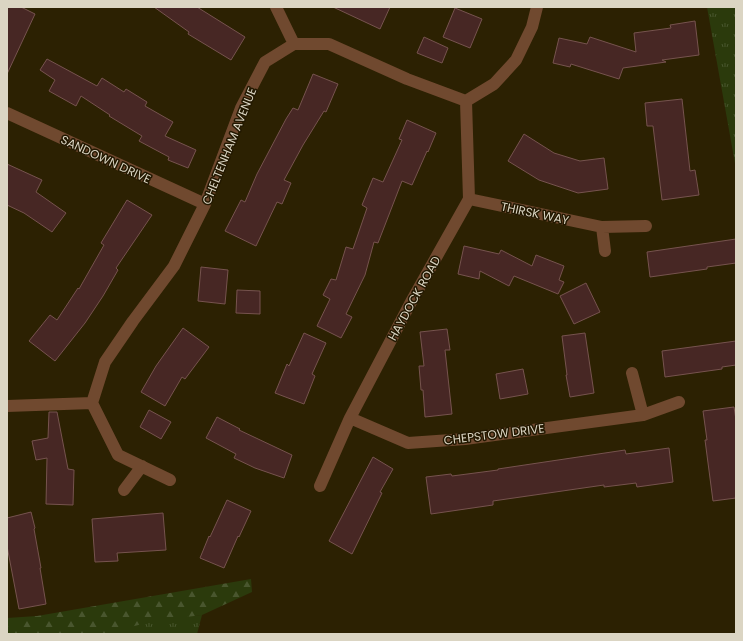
<svg xmlns="http://www.w3.org/2000/svg" width="743" height="641" font-family="Poppins,sans-serif">
<style>
.grass{fill:url(#grass-tufts)}
.forest{fill:url(#forest-firs)}
.building{fill:#472724;stroke:#76534e}
.lines{fill:none;stroke-linecap:round;stroke-linejoin:round}
.minor{stroke:#70492f;stroke-width:12}
.labels{text-anchor:middle;dominant-baseline:central;stroke-width:3;stroke-linejoin:round;paint-order:stroke}
.street-label{font-size:12px;fill:#dbd5c3;stroke:#221800}
</style>
<defs>
<pattern id="grass-tufts" width="24" height="20" patternUnits="userSpaceOnUse"><rect width="24" height="20" fill="#2b3a0c"/><path d="M3 7l-1-3M5 7V3M7 7l1-3M15 17l-1-3M17 17v-4M19 17l1-3" fill="none" stroke="#49562e"/></pattern>
<pattern id="forest-firs" width="22" height="20" patternUnits="userSpaceOnUse"><rect width="22" height="20" fill="#2b3a0c"/><path d="M5 1l3.5 6h-7zM16 11l3.5 6h-7z" fill="#49562e"/></pattern>
</defs>
<rect width="100%" height="100%" fill="#2c2102"/>
<path class="grass" d="M 707,7 L 736,7 L 736,169 Z
M 202,615 L 197,634 L 101,634 L 153,619 Z"/>
<path class="forest" d="M 251,579 L 252,592 L 202,615 L 154,621 L 103,634 L 7,634 L 7,618 L 37,616 Z"/>
<path class="building" d="M 7,7 L 21,7 L 35,14 L 7,74 Z
M 154,7 L 197,7 L 245,37 L 231,60 L 188,34 L 189,32 Z
M 333,7 L 390,7 L 380,29 Z
M 455,8 L 482,19 L 470,48 L 443,37 Z
M 695,21 L 699,55 L 662,60 L 666,62 L 623,68 L 619,79 L 571,64 L 570,67 L 553,63 L 559,38 L 587,44 L 590,37 L 636,52 L 634,33 L 671,28 L 670,25 Z
M 424,37 L 448,48 L 442,63 L 417,53 Z
M 47,59 L 97,86 L 102,78 L 124,92 L 126,89 L 147,102 L 145,106 L 173,122 L 165,136 L 196,150 L 188,168 L 168,160 L 169,157 L 139,141 L 142,136 L 109,116 L 110,115 L 81,96 L 76,106 L 49,91 L 55,80 L 40,70 Z
M 313,74 L 338,84 L 326,112 L 324,111 L 303,145 L 284,180 L 291,183 L 282,204 L 277,202 L 256,246 L 225,231 L 241,200 L 245,202 L 257,174 L 286,119 L 293,108 L 298,110 Z
M 682,99 L 690,171 L 695,170 L 699,195 L 662,200 L 653,126 L 647,126 L 645,103 Z
M 407,120 L 436,133 L 428,152 L 427,151 L 412,185 L 402,181 L 378,243 L 374,242 L 365,275 L 346,314 L 352,317 L 341,338 L 317,326 L 330,299 L 323,295 L 331,279 L 336,280 L 346,247 L 353,249 L 367,208 L 362,205 L 373,178 L 383,182 L 402,140 L 399,139 Z
M 524,134 L 554,153 L 580,161 L 604,158 L 608,189 L 578,193 L 539,180 L 508,161 Z
M 7,164 L 42,180 L 36,192 L 66,213 L 52,232 L 24,213 L 7,205 Z
M 127,200 L 152,215 L 116,268 L 118,270 L 103,296 L 85,323 L 55,361 L 29,341 L 50,315 L 57,320 L 78,288 L 79,289 L 104,245 L 101,243 Z
M 736,239 L 736,263 L 707,267 L 707,269 L 650,277 L 647,252 Z
M 464,246 L 499,254 L 501,250 L 532,266 L 536,255 L 564,266 L 559,280 L 564,282 L 558,294 L 514,276 L 509,286 L 480,271 L 479,279 L 458,274 Z
M 201,267 L 228,270 L 225,304 L 198,301 Z
M 586,283 L 600,312 L 574,324 L 560,296 Z
M 237,290 L 260,291 L 260,314 L 236,313 Z
M 183,328 L 209,347 L 185,379 L 182,377 L 165,406 L 141,392 L 156,366 Z
M 447,329 L 450,350 L 445,350 L 452,414 L 425,417 L 423,390 L 421,390 L 419,366 L 424,366 L 420,332 Z
M 304,333 L 326,343 L 312,374 L 315,376 L 304,404 L 275,393 L 287,364 L 289,366 Z
M 585,333 L 594,393 L 570,397 L 566,375 L 567,375 L 562,336 Z
M 736,341 L 736,365 L 722,367 L 722,369 L 665,377 L 662,351 Z
M 523,369 L 528,394 L 500,399 L 496,374 Z
M 734,407 L 736,420 L 736,498 L 713,501 L 705,440 L 707,440 L 703,411 Z
M 149,410 L 171,422 L 161,439 L 140,427 Z
M 49,412 L 57,412 L 68,469 L 74,470 L 73,505 L 46,504 L 47,458 L 36,460 L 32,441 L 48,438 Z
M 217,417 L 240,429 L 239,430 L 292,455 L 284,478 L 255,468 L 234,458 L 236,454 L 206,438 Z
M 669,448 L 673,482 L 637,487 L 636,483 L 604,487 L 604,485 L 493,501 L 493,505 L 431,514 L 426,477 L 451,474 L 452,476 L 498,470 L 498,469 L 625,450 L 626,454 Z
M 373,457 L 393,469 L 380,492 L 382,493 L 352,554 L 329,541 Z
M 227,500 L 251,511 L 239,537 L 238,536 L 224,568 L 200,558 L 209,536 L 210,537 Z
M 31,512 L 35,528 L 34,529 L 41,568 L 40,568 L 46,604 L 19,609 L 7,546 L 7,518 Z
M 163,513 L 166,550 L 117,553 L 118,561 L 95,562 L 92,519 Z"/>
<g class="lines">
<path class="minor" d="M 276,7 L 294,44
M 7,113 L 205,204
M 469,199 L 602,227 L 646,226
M 602,227 L 605,251
M 632,373 L 643,415
M 7,406 L 92,403
M 350,418 L 408,443 L 465,439 L 643,415 L 679,402
M 170,480 L 118,455 L 92,403 L 105,362 L 133,321 L 174,266 L 205,204 L 241,108 L 265,62 L 294,44 L 329,44 L 407,79 L 466,101 L 494,84 L 516,60 L 532,27 L 537,7
M 320,486 L 350,418 L 411,302 L 469,199 L 466,101
M 124,490 L 142,466"/>
</g>
<g class="labels">
<g class="street-label">
<text transform="translate(229 146) rotate(-68)">CHELTENHAM AVENUE</text>
<text transform="translate(106 159) rotate(25)">SANDOWN DRIVE</text>
<text transform="translate(535 213) rotate(12)">THIRSK WAY</text>
<text transform="translate(414 298) rotate(-61)">HAYDOCK ROAD</text>
<text transform="translate(494 434) rotate(-7)">CHEPSTOW DRIVE</text>
</g>
</g>
<rect width="743" height="641" fill="none" stroke="#dbd5c3" stroke-width="16"/>
</svg>
